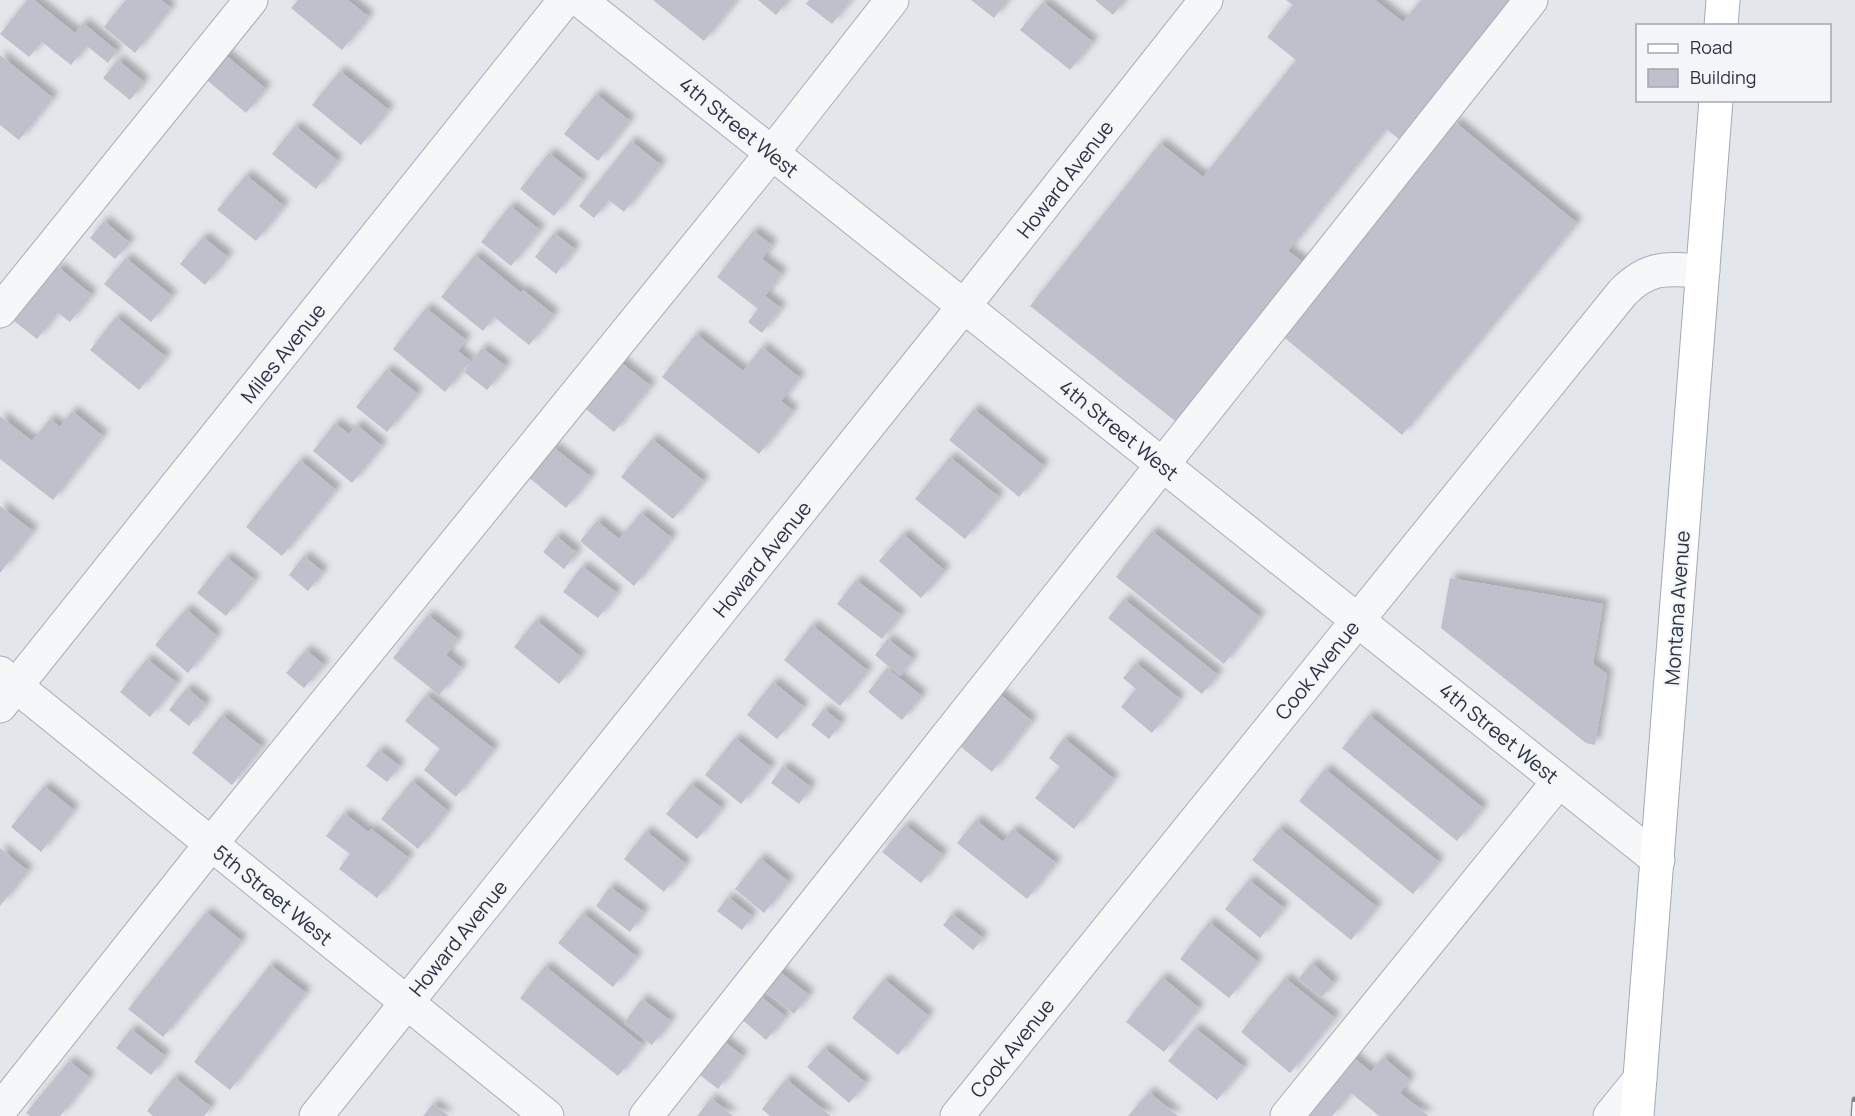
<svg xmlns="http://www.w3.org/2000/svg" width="1855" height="1116" font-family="Manrope,sans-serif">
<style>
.building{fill:#bec1cb;filter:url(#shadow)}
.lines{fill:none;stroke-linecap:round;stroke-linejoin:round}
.minor-casing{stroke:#a8acb5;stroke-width:35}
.major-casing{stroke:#a3a9b7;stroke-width:35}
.minor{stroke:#f6f7f9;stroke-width:33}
.major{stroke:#fff;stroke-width:33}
.rail-casing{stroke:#7d8494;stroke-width:7}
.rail{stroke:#f3f5f8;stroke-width:4.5;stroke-dasharray:14;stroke-linecap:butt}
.labels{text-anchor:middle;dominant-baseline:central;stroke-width:4.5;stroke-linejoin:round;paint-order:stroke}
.street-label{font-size:20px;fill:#2b3243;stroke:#f3f5f8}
</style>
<defs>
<filter id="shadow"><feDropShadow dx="5.5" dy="-5.5" stdDeviation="3" flood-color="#0004"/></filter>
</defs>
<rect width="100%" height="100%" fill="#e3e6eb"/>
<path class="building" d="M 27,0 L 34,0 L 75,33 L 83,23 L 117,51 L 108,63 L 87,46 L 71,65 L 42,42 L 29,57 L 0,34 Z
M 126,0 L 161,0 L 171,8 L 135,53 L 104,27 Z
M 298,0 L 348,0 L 369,17 L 342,50 L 291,8 Z
M 653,0 L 735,0 L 736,1 L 704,41 Z
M 758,0 L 788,0 L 776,15 Z
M 809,0 L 848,0 L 850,1 L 832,24 L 806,4 Z
M 971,0 L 1008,0 L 994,18 Z
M 1095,0 L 1125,0 L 1113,15 Z
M 1286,0 L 1375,0 L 1403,22 L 1421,0 L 1509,0 L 1399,139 L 1386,129 L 1288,251 L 1306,264 L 1179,424 L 1030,306 L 1160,143 L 1203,177 L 1296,60 L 1267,37 L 1293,5 Z
M 1043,2 L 1093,42 L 1070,70 L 1020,30 Z
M 222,52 L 266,89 L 246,113 L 202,76 Z
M 0,55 L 53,98 L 19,140 L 0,125 Z
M 118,60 L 144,82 L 130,100 L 103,78 Z
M 340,71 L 389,110 L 361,145 L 312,105 Z
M 596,94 L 630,121 L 598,161 L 564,134 Z
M 1455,122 L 1577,223 L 1402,435 L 1280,334 Z
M 295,126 L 338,161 L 316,189 L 272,154 Z
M 631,141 L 661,165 L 624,212 L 609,200 L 594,218 L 579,206 Z
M 549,153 L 583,180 L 554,216 L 520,189 Z
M 246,175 L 284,206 L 256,241 L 217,210 Z
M 510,206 L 540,230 L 511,266 L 481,242 Z
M 104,221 L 130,243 L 115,259 L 90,238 Z
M 753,231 L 772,245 L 762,259 L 782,274 L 765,296 L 781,308 L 762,333 L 748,322 L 758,309 L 717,277 Z
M 554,233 L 575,249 L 556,274 L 535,257 Z
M 203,237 L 228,257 L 205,285 L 180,264 Z
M 475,255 L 521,293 L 523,290 L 554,315 L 529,345 L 494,317 L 483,331 L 441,297 Z
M 126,258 L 172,296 L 151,322 L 104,284 Z
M 58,267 L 92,295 L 70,322 L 58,313 L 37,339 L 14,321 Z
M 426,308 L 466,340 L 458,351 L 470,361 L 445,392 L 393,349 Z
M 116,317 L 166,357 L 139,390 L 90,350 Z
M 696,334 L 743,371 L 762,347 L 800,378 L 781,401 L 793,411 L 759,454 L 662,377 Z
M 482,348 L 506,366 L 487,390 L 464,372 Z
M 619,361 L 651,386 L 614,432 L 582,406 Z
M 387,369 L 418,394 L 387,432 L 356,407 Z
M 974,409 L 1044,466 L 1019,497 L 949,440 Z
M 72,411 L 103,436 L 53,500 L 0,459 L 0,416 L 32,441 L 50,419 L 60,427 Z
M 335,423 L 349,434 L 357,425 L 382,446 L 352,483 L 313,451 Z
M 652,439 L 704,481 L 673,519 L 621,477 Z
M 553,447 L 591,477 L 566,508 L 528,477 Z
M 950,457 L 999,497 L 965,539 L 915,499 Z
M 300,460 L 336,490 L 282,556 L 246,527 Z
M 0,506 L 33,531 L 0,573 Z
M 641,513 L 672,538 L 634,586 L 580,541 L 597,521 L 619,539 Z
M 1152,531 L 1260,617 L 1224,664 L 1116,577 Z
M 903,534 L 945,571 L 921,598 L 879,561 Z
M 556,536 L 577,553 L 564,569 L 543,552 Z
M 304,556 L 323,572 L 308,591 L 289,575 Z
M 226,557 L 255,580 L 226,616 L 197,593 Z
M 582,566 L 617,593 L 598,618 L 563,592 Z
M 1450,578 L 1603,604 L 1593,664 L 1607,674 L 1595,745 L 1586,743 L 1441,628 Z
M 856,580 L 901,615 L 882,639 L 837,604 Z
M 1124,599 L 1218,675 L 1202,694 L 1108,618 Z
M 186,609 L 217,636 L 188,673 L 155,645 Z
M 428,615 L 458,639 L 446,655 L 462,668 L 439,695 L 393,658 Z
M 536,620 L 581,657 L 559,684 L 514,647 Z
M 812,625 L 868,671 L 840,706 L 784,660 Z
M 888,639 L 913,659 L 900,676 L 875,655 Z
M 306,650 L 324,665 L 304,688 L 286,673 Z
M 147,659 L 177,683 L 150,717 L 120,692 Z
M 1136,663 L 1180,699 L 1152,733 L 1121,707 L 1136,689 L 1123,678 Z
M 887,668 L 922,696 L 902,720 L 868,692 Z
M 773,682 L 804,707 L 777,739 L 747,715 Z
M 187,688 L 206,704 L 189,726 L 169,710 Z
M 997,692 L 1032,721 L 992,772 L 956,743 Z
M 426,695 L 494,749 L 456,797 L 424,770 L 440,749 L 405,721 Z
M 824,709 L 841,723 L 829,739 L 811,725 Z
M 222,715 L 262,747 L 232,785 L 192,753 Z
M 1369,715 L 1483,808 L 1457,841 L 1342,748 Z
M 735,738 L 771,767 L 741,804 L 705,775 Z
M 1064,738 L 1114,779 L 1074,829 L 1035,798 L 1060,767 L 1049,758 Z
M 379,750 L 400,766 L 387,782 L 366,766 Z
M 783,766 L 811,787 L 799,804 L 771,783 Z
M 1325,769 L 1439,862 L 1413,894 L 1299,801 Z
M 412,781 L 448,811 L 418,849 L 381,819 Z
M 691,784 L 722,808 L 697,839 L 666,814 Z
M 44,786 L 74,810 L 41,852 L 11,827 Z
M 344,813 L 368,832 L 371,829 L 409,858 L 377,898 L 339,869 L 350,854 L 326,836 Z
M 976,820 L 1003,842 L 1013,829 L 1056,863 L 1027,899 L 957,843 Z
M 905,825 L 943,855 L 921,883 L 882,852 Z
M 1279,828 L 1377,907 L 1351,940 L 1252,860 Z
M 646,831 L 686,864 L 664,892 L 624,859 Z
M 0,848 L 28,871 L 0,906 Z
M 760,858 L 789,882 L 764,913 L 735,889 Z
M 1249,880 L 1284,908 L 1260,938 L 1225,909 Z
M 610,887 L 644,912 L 630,932 L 596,906 Z
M 728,897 L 752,916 L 742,930 L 717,911 Z
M 206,912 L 242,941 L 163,1037 L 128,1009 Z
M 583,913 L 637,957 L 613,987 L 558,943 Z
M 952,914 L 983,938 L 973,950 L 943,925 Z
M 1209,922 L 1258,962 L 1229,998 L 1180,959 Z
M 1312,963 L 1334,983 L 1321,998 L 1298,979 Z
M 270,965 L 306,993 L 230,1090 L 194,1062 Z
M 545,966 L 643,1045 L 618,1076 L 520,998 Z
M 774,967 L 809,995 L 794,1014 L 759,986 Z
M 1162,977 L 1199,1008 L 1164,1052 L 1126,1022 Z
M 1285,978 L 1335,1018 L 1290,1073 L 1241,1032 Z
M 884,979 L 929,1016 L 898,1055 L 852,1018 Z
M 759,995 L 786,1017 L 766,1040 L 740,1018 Z
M 642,999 L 671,1021 L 652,1045 L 624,1023 Z
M 1195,1028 L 1244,1067 L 1217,1100 L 1168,1061 Z
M 131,1029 L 165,1056 L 151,1075 L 116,1048 Z
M 721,1039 L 743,1056 L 718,1089 L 696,1072 Z
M 824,1048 L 866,1083 L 849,1103 L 807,1067 Z
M 1348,1053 L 1371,1072 L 1383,1057 L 1410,1080 L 1400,1093 L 1429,1116 L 1379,1116 L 1351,1093 L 1332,1116 L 1297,1116 Z
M 69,1061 L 90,1078 L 60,1116 L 30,1116 L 26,1113 Z
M 174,1077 L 211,1107 L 204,1116 L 153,1116 L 147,1111 Z
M 786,1079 L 831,1116 L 770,1116 L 762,1109 Z
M 1149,1092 L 1178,1116 L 1128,1116 Z
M 711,1098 L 733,1116 L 697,1116 Z
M 433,1104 L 449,1116 L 423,1116 Z"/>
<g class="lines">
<g class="minor-casing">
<path id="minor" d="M 580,0 L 1658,860
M 0,311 L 251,0
M 0,673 L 547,1116
M 0,706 L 565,0
M 0,1110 L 211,844 L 772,153 L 892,0
M 316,1116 L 964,306 L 1206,0
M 646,1116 L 1531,0
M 957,1116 L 1623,292 C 1650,265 1668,269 1703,271
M 1287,1116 L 1559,781
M 1610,1116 L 1640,1079"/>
</g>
<g class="major-casing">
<path id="major" d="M 1721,26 L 1723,0
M 1637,1116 L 1716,100"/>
</g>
<use href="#minor" class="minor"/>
<use href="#major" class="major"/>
<g class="rail-casing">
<path id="rail" d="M 1854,1116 L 1855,1100"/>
</g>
<use href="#rail" class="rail"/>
</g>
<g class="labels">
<g class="street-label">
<text transform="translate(739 127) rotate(39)">4th Street West</text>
<text transform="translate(1065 179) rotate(-52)">Howard Avenue</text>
<text transform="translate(283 353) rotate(-51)">Miles Avenue</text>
<text transform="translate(1119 430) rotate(39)">4th Street West</text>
<text transform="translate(762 559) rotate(-51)">Howard Avenue</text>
<text transform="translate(1677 608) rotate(-86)">Montana Avenue</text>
<text transform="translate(1317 670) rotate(-51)">Cook Avenue</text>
<text transform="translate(1499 733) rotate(39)">4th Street West</text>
<text transform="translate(273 895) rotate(39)">5th Street West</text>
<text transform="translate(458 938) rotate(-51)">Howard Avenue</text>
<text transform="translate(1012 1048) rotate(-51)">Cook Avenue</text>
</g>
</g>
<rect x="1636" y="24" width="195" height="78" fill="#f3f5f8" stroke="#a3a7b0" stroke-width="1.5"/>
<rect x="1648" y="44" width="30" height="9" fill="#ffffff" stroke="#a3a7b0" stroke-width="1.5"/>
<text x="1690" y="54" font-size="18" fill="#2b3243">Road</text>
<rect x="1648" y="69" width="30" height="18" fill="#bec1cb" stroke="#a3a7b0" stroke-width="1.5"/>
<text x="1690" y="84" font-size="18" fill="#2b3243">Building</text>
</svg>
